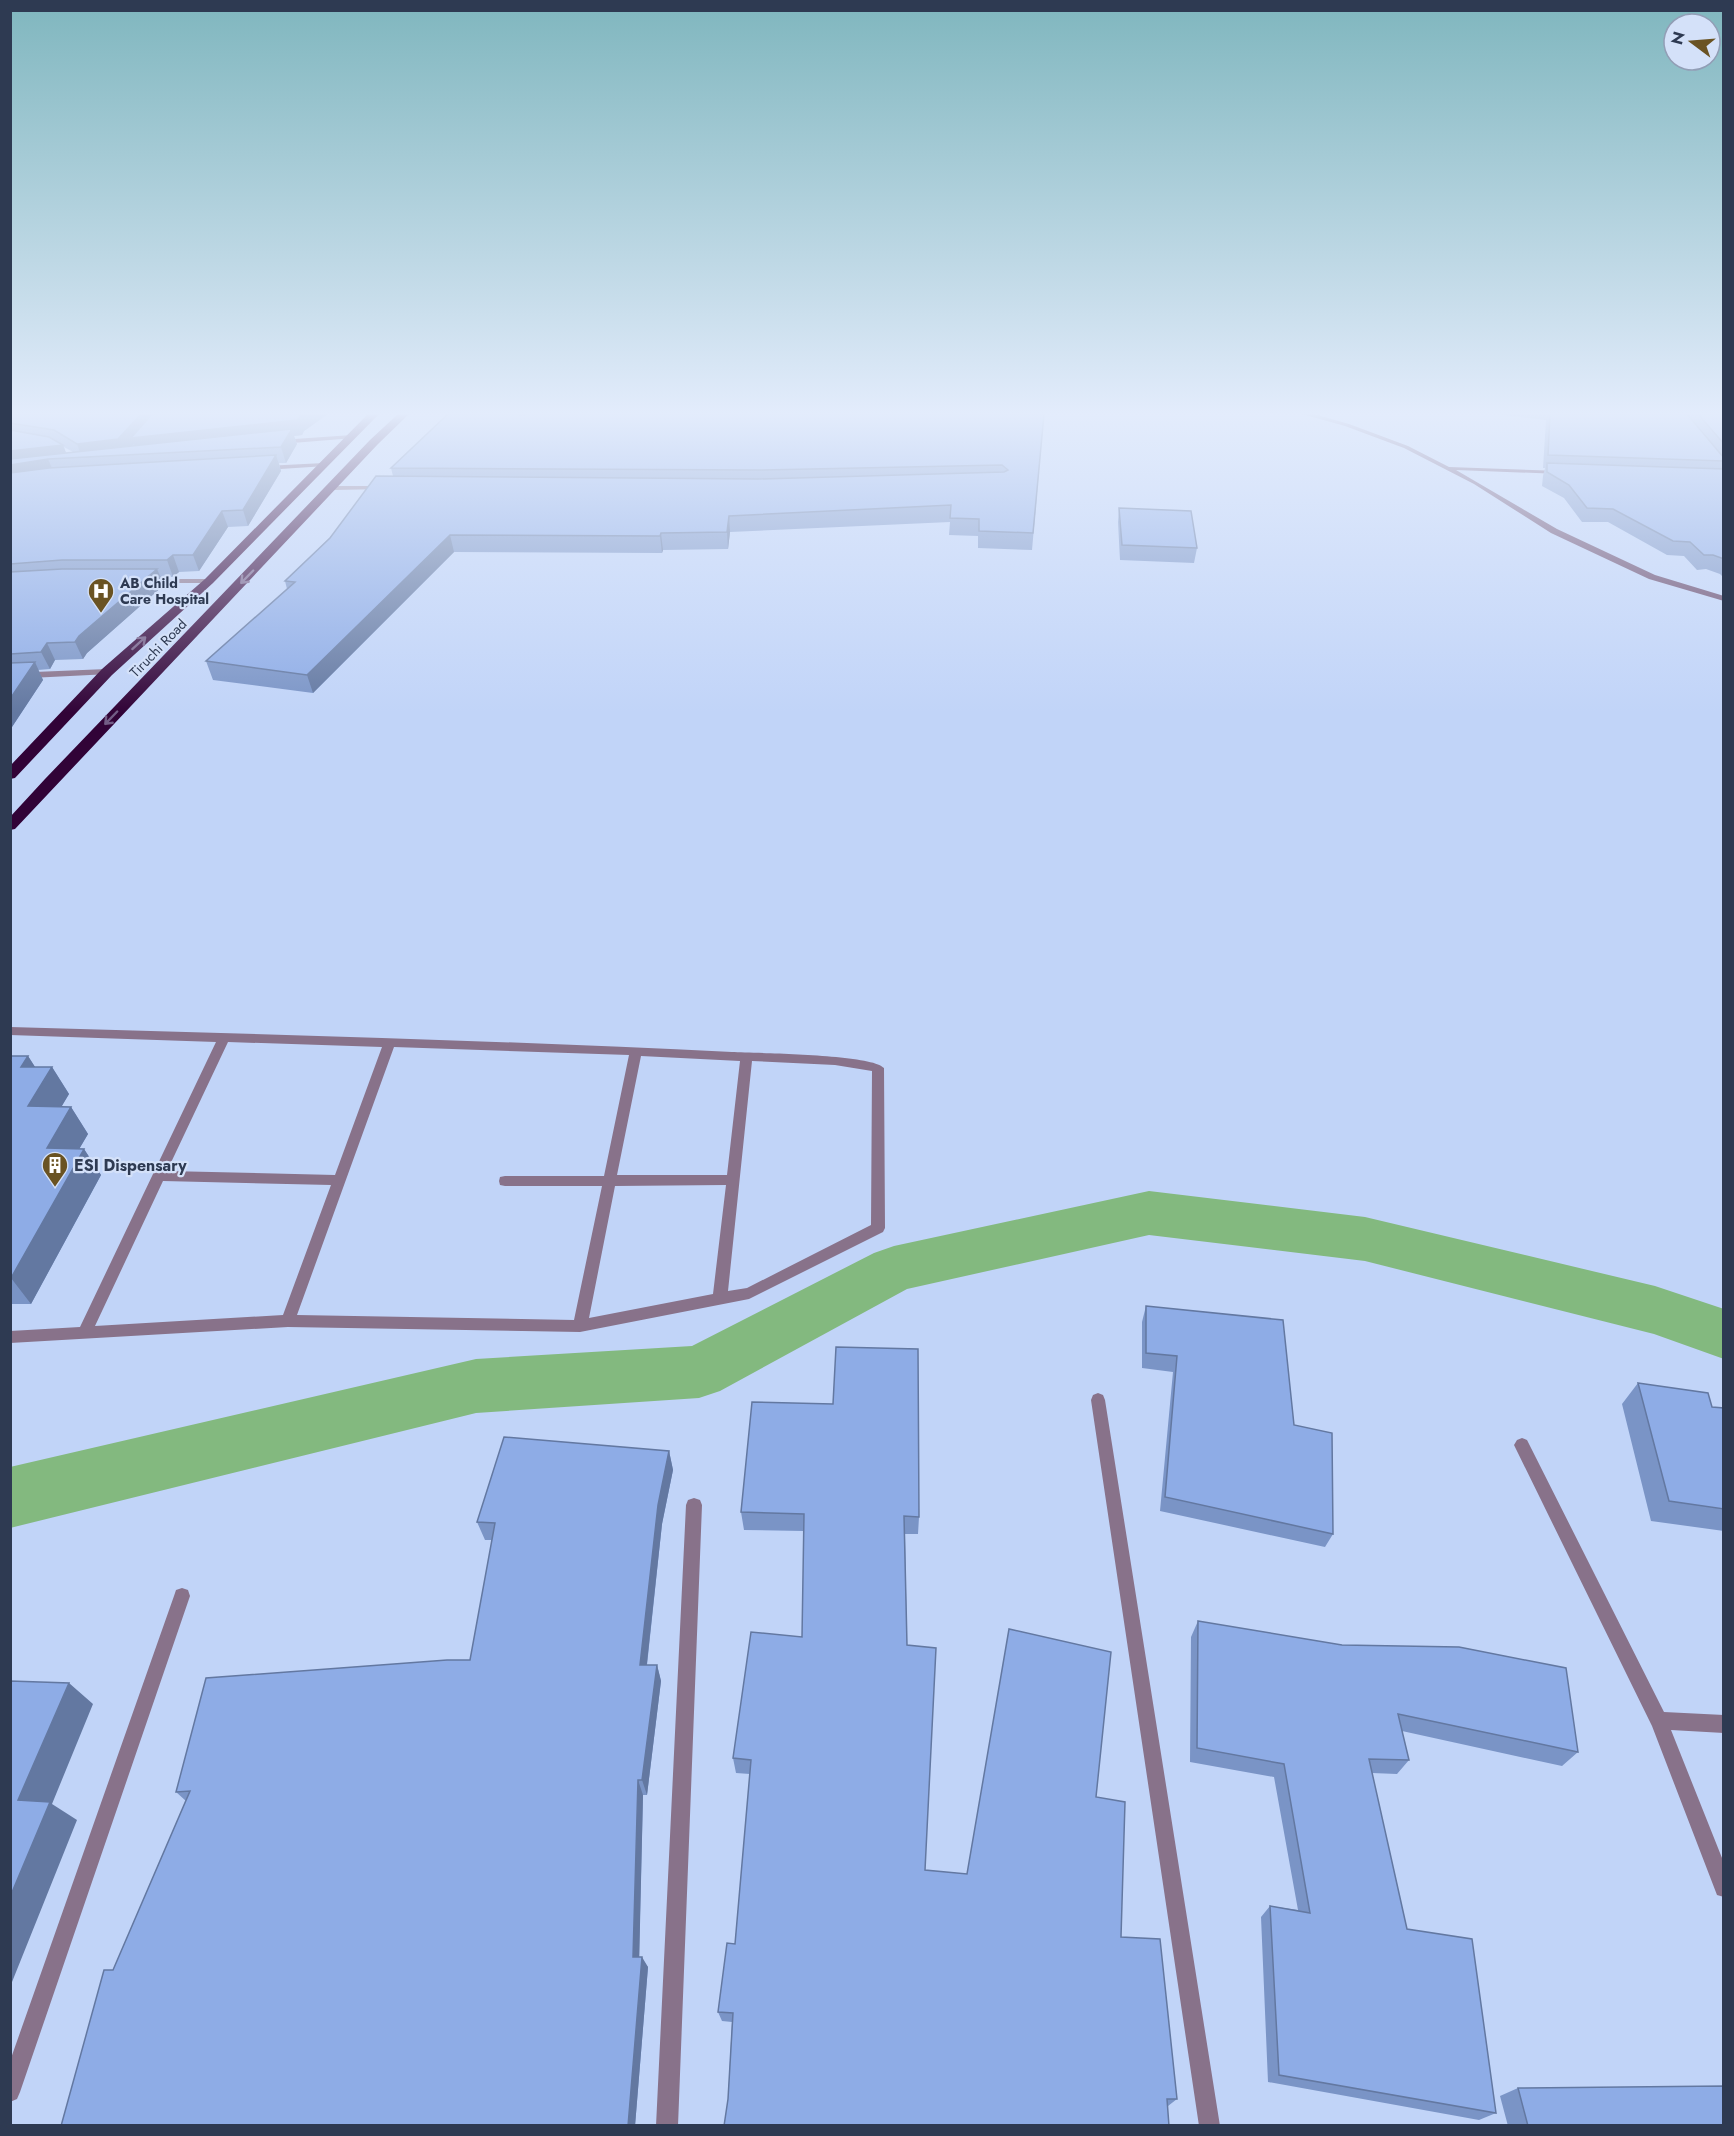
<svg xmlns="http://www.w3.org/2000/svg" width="1734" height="2136" font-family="Jost,sans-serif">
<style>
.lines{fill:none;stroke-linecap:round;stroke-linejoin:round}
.canal{fill:#83b97f;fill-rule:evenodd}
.street{fill:#88728a;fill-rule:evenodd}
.secondary{fill:#634466;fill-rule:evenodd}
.highway{fill:#310337;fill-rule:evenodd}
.wall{fill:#7a94c6;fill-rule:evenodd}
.shaded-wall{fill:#6378a1}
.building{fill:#8eace6;stroke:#6378a1;stroke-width:1.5}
.oneway{stroke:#725c85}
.labels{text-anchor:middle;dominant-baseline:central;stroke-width:4.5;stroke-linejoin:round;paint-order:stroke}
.far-poi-label{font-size:14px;font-weight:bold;fill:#2e3a52;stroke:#d4e1f9;text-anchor:start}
.far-street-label{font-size:14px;fill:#2e3a52;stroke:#d4e1f9}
.poi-label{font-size:16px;font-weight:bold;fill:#2e3a52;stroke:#d4e1f9;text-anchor:start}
</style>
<rect width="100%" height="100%" fill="#c1d4f8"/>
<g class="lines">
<path class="canal" d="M 1149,1191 L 1365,1217 L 1655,1286 L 1724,1309 L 1724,1359 L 1654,1334 L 1365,1261 L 1149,1235 L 907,1289 L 720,1391 L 699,1398 L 476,1413 L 10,1528 L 10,1467 L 476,1359 L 692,1346 L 874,1253 L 894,1246 Z"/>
<path class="street" d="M 382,486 L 386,488 L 384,489 L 333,490 L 329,488 L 333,486 Z
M 144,579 L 209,579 L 213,581 L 209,583 L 144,583 Z
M 107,669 L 111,672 L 110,674 L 10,679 L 10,673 Z
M 10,1027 C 251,1034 492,1040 732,1052 C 756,1053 873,1054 884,1068 L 885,1228 L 883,1232 L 749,1299 L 580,1332 L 288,1327 L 10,1343 L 10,1331 L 80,1327 L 216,1042 L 10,1035 ZM 228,1042 L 382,1047 L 335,1175 L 167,1171 ZM 394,1047 L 629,1055 L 604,1176 L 505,1176 L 500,1177 L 499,1181 L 500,1185 L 505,1186 L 602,1186 L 574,1320 L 297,1315 ZM 641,1056 L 740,1061 L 727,1175 L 617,1175 ZM 752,1061 L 835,1065 L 872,1071 L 871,1225 L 747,1288 L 728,1291 ZM 163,1181 L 331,1185 L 283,1315 L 95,1326 ZM 726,1185 L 713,1294 L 589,1318 L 615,1186 Z
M 1098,1393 L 1103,1395 L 1105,1400 L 1220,2126 L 1199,2126 L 1091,1400 L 1093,1395 Z
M 1522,1438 L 1527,1440 L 1664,1712 L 1724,1715 L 1724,1733 L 1671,1730 L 1724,1863 L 1724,1897 L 1717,1895 L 1652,1726 L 1514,1445 L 1517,1440 Z
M 694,1498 L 700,1500 L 702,1505 L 678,2126 L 656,2126 L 686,1505 L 688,1500 Z
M 182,1588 L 188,1590 L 190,1596 L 20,2092 L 17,2099 L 10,2102 L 10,2061 L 174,1596 L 176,1590 Z"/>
<path class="secondary" d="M 1302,414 L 1314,414 L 1349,424 L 1408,446 L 1449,467 L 1562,471 L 1563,472 L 1560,474 L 1456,470 L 1557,529 L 1655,575 L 1724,596 L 1724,601 L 1649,579 L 1551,533 L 1474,484 L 1404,448 L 1345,426 Z
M 352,435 L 355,437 L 354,438 L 280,444 L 277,442 L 280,440 Z
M 324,463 L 327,465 L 326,466 L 265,470 L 262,468 L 265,466 Z"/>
<path class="highway" d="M 368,414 L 379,414 L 213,583 L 112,675 L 15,778 L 10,779 L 10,766 L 102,669 L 205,579 Z
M 398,414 L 409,414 L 378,444 L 15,829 L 10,830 L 10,817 L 45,779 L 370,440 Z"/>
</g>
<path class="wall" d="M 10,414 L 328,414 L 304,431 L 302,435 L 294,436 L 297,444 L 286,463 L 279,463 L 281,471 L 248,526 L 228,527 L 199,571 L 179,572 L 173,577 L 160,577 L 164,585 L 87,653 L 83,659 L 55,660 L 50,669 L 38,670 L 43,680 L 10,730 ZM 64,447 L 73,452 L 66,453 Z
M 1044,414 L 1032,550 L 978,548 L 978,536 L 949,535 L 950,522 L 730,532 L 728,549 L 663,550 L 662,553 L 454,552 L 313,693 L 213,680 L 206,661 L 287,589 L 285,581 L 393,476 L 391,468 Z
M 1495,414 L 1724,414 L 1724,578 L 1720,574 L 1706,569 L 1697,570 L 1684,556 L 1667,555 L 1608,522 L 1582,522 L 1564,498 L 1542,486 L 1543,476 L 1545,468 L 1543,468 L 1546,420 Z
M 1119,508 L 1197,548 L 1194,563 L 1120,560 L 1118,522 Z
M 10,1056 L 28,1056 L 35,1067 L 52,1067 L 69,1094 L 61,1107 L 71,1107 L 88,1134 L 79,1149 L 84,1149 L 101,1175 L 31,1304 L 10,1304 Z
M 1146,1306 L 1294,1425 L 1333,1534 L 1325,1547 L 1160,1511 L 1173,1372 L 1142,1368 L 1142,1322 Z
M 1638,1383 L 1712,1407 L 1724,1408 L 1724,1531 L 1651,1521 L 1622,1404 Z
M 669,1451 L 673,1470 L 662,1524 L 647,1665 L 657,1665 L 661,1681 L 647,1795 L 643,1795 L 639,1957 L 648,1967 L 635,2126 L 61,2126 L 113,1970 L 186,1801 L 176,1792 L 470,1660 L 492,1540 L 485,1540 L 477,1522 Z
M 741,1512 L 919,1517 L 918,1534 L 905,1534 L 907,1645 L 925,1870 L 967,1874 L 1096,1797 L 1121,1937 L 1177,2099 L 1168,2106 L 728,2099 L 732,2022 L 722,2021 L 718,2012 L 735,1944 L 750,1774 L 736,1773 L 733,1758 L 802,1637 L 804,1531 L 744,1530 Z
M 1198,1621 L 1578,1752 L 1562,1766 L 1402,1731 L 1409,1760 L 1397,1774 L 1372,1773 L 1407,1929 L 1496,2113 L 1479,2120 L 1268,2082 L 1261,1917 L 1270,1906 L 1298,1910 L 1274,1777 L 1190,1762 L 1191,1637 Z
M 1518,2088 L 1724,2126 L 1508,2126 L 1500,2096 Z"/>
<path class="shaded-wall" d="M 141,414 L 300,416 L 303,414 L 328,414 L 304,431 L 302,435 L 294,436 L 297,444 L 286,463 L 281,447 L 137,453 L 134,444 L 124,454 L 82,458 L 77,444 Z
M 63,445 L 68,458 L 48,459 L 55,475 L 10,481 L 10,451 Z
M 276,455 L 281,471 L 248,526 L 243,510 Z
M 222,511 L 228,527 L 199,571 L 193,555 Z
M 729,516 L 730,532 L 728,549 L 727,532 Z
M 661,533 L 663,550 L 662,553 L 660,536 Z
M 450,535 L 454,552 L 313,693 L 307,675 Z
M 173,555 L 179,572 L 173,577 L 167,560 Z
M 157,569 L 164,585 L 87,653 L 83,659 L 75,642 L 79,636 Z
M 47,643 L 55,660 L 50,669 L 41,652 Z
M 35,662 L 43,680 L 10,730 L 10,699 Z
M 28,1056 L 44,1081 L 52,1067 L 69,1094 L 46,1133 L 28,1106 L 21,1067 Z
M 71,1107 L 88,1134 L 64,1175 L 47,1148 Z
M 84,1149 L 101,1175 L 31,1304 L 11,1278 Z
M 669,1451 L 673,1470 L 662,1524 L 645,1681 L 640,1665 L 658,1505 Z
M 657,1665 L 661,1681 L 647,1795 L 642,1780 Z
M 69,1683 L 93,1704 L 52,1804 L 77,1820 L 10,1987 L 10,1897 L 18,1800 Z
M 638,1780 L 643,1795 L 639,1968 L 633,1957 Z
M 642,1957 L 648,1967 L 635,2126 L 628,2126 Z"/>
<path class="building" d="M 10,414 L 141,414 L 118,439 L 77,444 L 54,430 L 10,423 Z
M 152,414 L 303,414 L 300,416 L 297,420 L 131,438 Z
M 448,414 L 521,414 L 520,415 L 530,414 L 1044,414 L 1033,533 L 979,531 L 979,519 L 950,518 L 951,505 L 729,516 L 727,532 L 661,533 L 660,536 L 450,535 L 307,675 L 206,661 L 295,582 L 285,581 L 330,538 L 376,476 L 758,479 L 1004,472 L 1008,470 L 1002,465 L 758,470 L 391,468 Z
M 1550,414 L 1687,414 L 1724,458 L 1724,461 L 1548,455 Z
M 1698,414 L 1724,414 L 1724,444 Z
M 292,429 L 281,447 L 48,459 L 10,465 L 10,459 Z
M 10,430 L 49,437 L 63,445 L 10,451 Z
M 276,455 L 243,510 L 222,511 L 193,555 L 173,555 L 167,560 L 62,560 L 10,564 L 10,473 L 49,468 Z
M 1547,463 L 1724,469 L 1724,559 L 1713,555 L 1704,555 L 1690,542 L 1673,541 L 1613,509 L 1587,508 L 1569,485 L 1547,472 Z
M 1119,508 L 1191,511 L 1197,548 L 1122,545 Z
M 62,569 L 157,569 L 79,636 L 75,642 L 47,643 L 41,652 L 10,654 L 10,572 Z
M 35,662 L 10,699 L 10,663 Z
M 10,1056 L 28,1056 L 21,1067 L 52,1067 L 28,1106 L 71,1107 L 47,1148 L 84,1149 L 11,1278 Z
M 1146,1306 L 1283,1320 L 1294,1425 L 1332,1433 L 1333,1534 L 1165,1497 L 1177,1356 L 1146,1353 Z
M 836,1347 L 918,1349 L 919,1517 L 904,1516 L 907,1645 L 936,1648 L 925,1870 L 967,1874 L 1009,1629 L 1111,1652 L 1096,1797 L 1125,1802 L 1121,1937 L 1160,1939 L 1177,2099 L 1167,2099 L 1169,2126 L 724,2126 L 728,2099 L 733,2013 L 718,2012 L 727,1943 L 735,1944 L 751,1760 L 733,1758 L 751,1632 L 802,1637 L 804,1514 L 741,1512 L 752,1402 L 833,1404 Z
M 1638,1383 L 1708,1393 L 1712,1407 L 1724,1408 L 1724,1509 L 1669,1501 Z
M 504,1437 L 669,1451 L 658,1505 L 640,1665 L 657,1665 L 642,1780 L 638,1780 L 633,1957 L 642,1957 L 628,2126 L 61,2126 L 104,1970 L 113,1970 L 190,1791 L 176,1792 L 206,1678 L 447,1660 L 470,1660 L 495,1523 L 477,1522 Z
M 1198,1621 L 1342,1645 L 1459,1647 L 1566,1668 L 1578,1752 L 1398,1714 L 1409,1760 L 1369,1759 L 1407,1929 L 1472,1939 L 1496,2113 L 1279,2075 L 1270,1906 L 1310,1913 L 1284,1764 L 1197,1748 Z
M 10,1681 L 69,1683 L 18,1800 L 50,1802 L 10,1897 Z
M 1724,2086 L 1724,2126 L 1528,2126 L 1518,2088 Z"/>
<defs><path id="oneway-shaft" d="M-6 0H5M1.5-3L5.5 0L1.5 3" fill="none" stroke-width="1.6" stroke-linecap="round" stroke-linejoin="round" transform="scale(1.5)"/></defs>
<g class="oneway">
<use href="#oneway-shaft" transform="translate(247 577) rotate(134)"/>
<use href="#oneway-shaft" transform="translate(139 643) rotate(-42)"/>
<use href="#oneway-shaft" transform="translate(111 718) rotate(134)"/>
</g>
<linearGradient id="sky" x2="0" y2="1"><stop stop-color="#7fb6be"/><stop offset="0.58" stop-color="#e3ecfc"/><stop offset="1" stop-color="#e3ecfc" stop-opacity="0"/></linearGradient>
<rect width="1734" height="713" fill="url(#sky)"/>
<defs>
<g id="hospital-pin" transform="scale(1.35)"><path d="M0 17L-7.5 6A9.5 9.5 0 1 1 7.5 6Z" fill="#6a5323" stroke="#d4e1f9"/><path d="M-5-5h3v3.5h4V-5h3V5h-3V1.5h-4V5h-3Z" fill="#fff"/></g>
<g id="building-pin" transform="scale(1.35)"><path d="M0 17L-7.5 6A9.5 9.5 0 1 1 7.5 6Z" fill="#6a5323" stroke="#d4e1f9"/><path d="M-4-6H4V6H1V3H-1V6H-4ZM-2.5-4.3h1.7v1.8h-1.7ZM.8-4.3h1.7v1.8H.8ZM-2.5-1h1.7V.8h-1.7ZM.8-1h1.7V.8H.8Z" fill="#fff"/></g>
</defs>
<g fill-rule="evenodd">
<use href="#hospital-pin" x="101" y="591"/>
<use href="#building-pin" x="55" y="1165"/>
</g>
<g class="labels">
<g class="far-poi-label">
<text x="120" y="583">AB Child<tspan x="120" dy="16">Care Hospital</tspan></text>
</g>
<g class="far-street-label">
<text transform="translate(158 648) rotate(-46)">Tiruchi Road</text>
</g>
<g class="poi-label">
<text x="74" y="1165">ESI Dispensary</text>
</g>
</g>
<rect width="1734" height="2136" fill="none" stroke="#2e3a52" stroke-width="24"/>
<g transform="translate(1692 42) rotate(286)"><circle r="28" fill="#d4e1f9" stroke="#929eb6" stroke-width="1.5"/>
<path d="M0-4.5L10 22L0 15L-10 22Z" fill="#6a5323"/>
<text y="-9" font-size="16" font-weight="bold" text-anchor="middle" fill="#2e3a52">N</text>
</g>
</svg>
